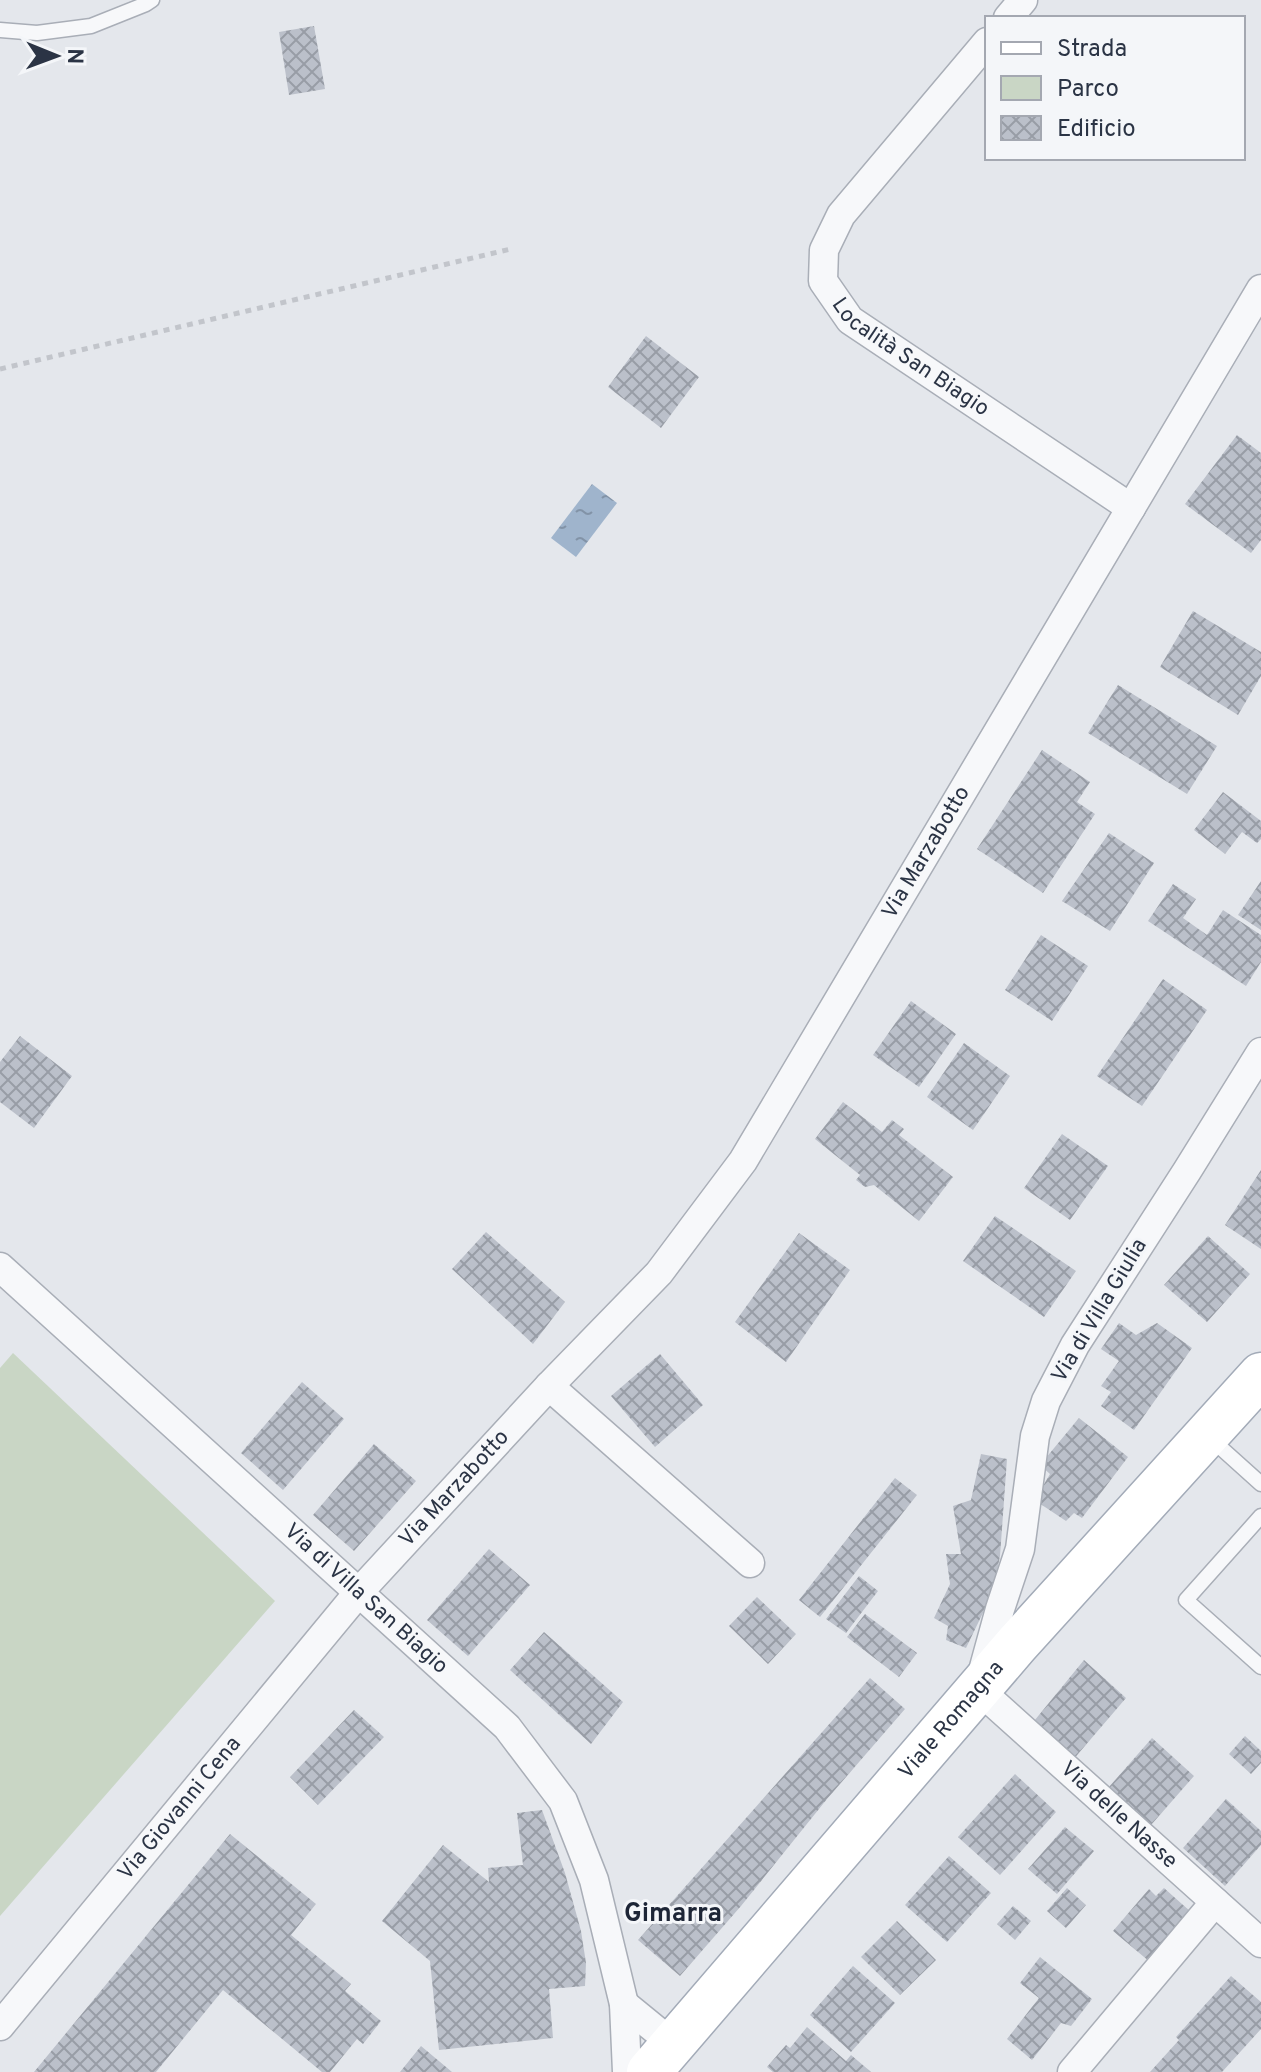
<svg xmlns="http://www.w3.org/2000/svg" width="1261" height="2072" font-family="Overpass,sans-serif">
<style>
.park{fill:#c9d6c5}
.water{fill:url(#water-ripples)}
.building{fill:url(#building-cross-hatch)}
.lines{fill:none;stroke-linecap:round;stroke-linejoin:round}
.lane-casing{stroke:#a9aeb7;stroke-width:17}
.street-casing{stroke:#a9aeb7;stroke-width:31}
.primary-casing{stroke:#a3abb8;stroke-width:47}
.path{stroke:#c2c5cb;stroke-width:5;stroke-dasharray:6 6;stroke-linecap:butt}
.lane{stroke:#f7f8fa;stroke-width:14}
.street{stroke:#f7f8fa;stroke-width:28}
.primary{stroke:#fff;stroke-width:44}
.labels{text-anchor:middle;dominant-baseline:central;stroke-width:6;stroke-linejoin:round;paint-order:stroke}
.street-label{font-size:22px;fill:#2b3445;stroke:#f4f6f9}
.quarter-label{font-size:26px;font-weight:bold;fill:#1d2536;stroke:#f4f6f9}
</style>
<defs>
<pattern id="water-ripples" width="26" height="14" patternUnits="userSpaceOnUse" patternTransform="scale(2)"><rect width="26" height="14" fill="#9fb4cc"/><path d="M2 4q2-2 4 0t4 0M15 11q2-2 4 0t4 0" fill="none" stroke="#8293a7"/></pattern>
<pattern id="building-cross-hatch" width="8" height="8" patternUnits="userSpaceOnUse" patternTransform="scale(2)"><rect width="8" height="8" fill="#bbc0ca"/><path d="M0 0l8 8M0 8l8-8" fill="none" stroke="#989da6"/></pattern>
</defs>
<rect width="100%" height="100%" fill="#e4e7ec"/>
<path class="park" d="M 13,1353 L 275,1601 L 0,1916 L 0,1368 Z"/>
<path class="water" d="M 592,484 L 617,503 L 576,557 L 551,538 Z"/>
<path class="building" d="M 314,26 L 325,89 L 289,95 L 279,32 Z
M 646,336 L 699,377 L 661,428 L 608,387 Z
M 1237,435 L 1261,453 L 1261,540 L 1251,553 L 1185,504 Z
M 1193,611 L 1261,652 L 1261,676 L 1238,715 L 1160,667 Z
M 1118,685 L 1217,746 L 1187,794 L 1088,733 Z
M 1042,750 L 1090,782 L 1077,802 L 1095,814 L 1043,893 L 977,849 Z
M 1223,792 L 1261,821 L 1261,839 L 1257,843 L 1242,832 L 1225,854 L 1194,830 Z
M 1109,833 L 1154,863 L 1110,931 L 1062,901 Z
M 1261,881 L 1261,930 L 1238,915 Z
M 1173,884 L 1196,899 L 1183,918 L 1207,935 L 1223,910 L 1261,935 L 1261,962 L 1246,986 L 1148,921 Z
M 1041,935 L 1088,966 L 1052,1021 L 1005,990 Z
M 1163,979 L 1207,1010 L 1142,1106 L 1097,1076 Z
M 911,1001 L 956,1034 L 919,1087 L 873,1055 Z
M 20,1036 L 72,1076 L 34,1128 L 0,1102 L 0,1062 Z
M 964,1043 L 1010,1076 L 973,1130 L 927,1097 Z
M 843,1102 L 882,1132 L 892,1120 L 904,1129 L 899,1135 L 953,1177 L 919,1221 L 874,1185 L 865,1187 L 856,1180 L 860,1175 L 815,1139 Z
M 1062,1134 L 1108,1166 L 1070,1220 L 1024,1188 Z
M 1261,1170 L 1261,1249 L 1225,1225 Z
M 995,1216 L 1076,1271 L 1044,1317 L 963,1261 Z
M 486,1232 L 565,1302 L 533,1344 L 452,1269 Z
M 799,1233 L 850,1270 L 786,1362 L 735,1322 Z
M 1208,1236 L 1250,1274 L 1207,1322 L 1164,1285 Z
M 1119,1323 L 1136,1335 L 1157,1323 L 1192,1348 L 1134,1430 L 1101,1406 L 1111,1392 L 1101,1386 L 1119,1361 L 1101,1349 Z
M 660,1354 L 703,1405 L 655,1447 L 611,1396 Z
M 302,1382 L 344,1419 L 283,1490 L 241,1453 Z
M 1079,1418 L 1128,1457 L 1082,1518 L 1074,1513 L 1066,1521 L 1039,1503 L 1040,1491 L 1050,1474 L 1040,1465 Z
M 374,1444 L 416,1481 L 354,1551 L 313,1515 Z
M 981,1454 L 1007,1459 L 1000,1556 L 993,1592 L 966,1648 L 946,1640 L 948,1626 L 934,1618 L 950,1584 L 946,1554 L 961,1554 L 953,1506 L 971,1500 Z
M 895,1478 L 917,1495 L 820,1617 L 799,1600 Z
M 489,1549 L 530,1585 L 468,1656 L 427,1620 Z
M 859,1576 L 878,1591 L 846,1633 L 826,1619 Z
M 757,1597 L 796,1634 L 768,1664 L 729,1626 Z
M 865,1614 L 917,1653 L 899,1677 L 847,1637 Z
M 544,1632 L 623,1702 L 591,1744 L 510,1670 Z
M 1084,1660 L 1126,1698 L 1072,1761 L 1030,1726 Z
M 870,1678 L 905,1709 L 827,1799 L 741,1906 L 680,1976 L 638,1940 Z
M 354,1710 L 384,1737 L 318,1805 L 290,1777 Z
M 1245,1736 L 1261,1751 L 1261,1763 L 1251,1774 L 1229,1754 Z
M 1152,1738 L 1194,1776 L 1151,1825 L 1109,1787 Z
M 1015,1774 L 1056,1812 L 1000,1875 L 958,1837 Z
M 1226,1799 L 1261,1831 L 1261,1845 L 1225,1886 L 1183,1848 Z
M 542,1810 L 565,1873 L 581,1931 L 586,1963 L 585,1986 L 549,1989 L 553,2038 L 439,2050 L 430,1961 L 382,1921 L 443,1845 L 489,1882 L 488,1868 L 523,1865 L 517,1813 Z
M 1065,1827 L 1094,1851 L 1057,1894 L 1028,1869 Z
M 230,1834 L 316,1904 L 291,1935 L 351,1984 L 345,1991 L 381,2021 L 363,2044 L 357,2039 L 330,2072 L 322,2072 L 223,1990 L 156,2072 L 34,2072 Z
M 949,1856 L 991,1893 L 947,1942 L 905,1905 Z
M 1067,1888 L 1086,1905 L 1066,1928 L 1047,1911 Z
M 1164,1888 L 1192,1913 L 1150,1962 L 1113,1931 L 1149,1889 L 1156,1896 Z
M 1013,1906 L 1031,1921 L 1015,1940 L 997,1924 Z
M 897,1921 L 936,1960 L 900,1995 L 861,1957 Z
M 1040,1957 L 1092,1999 L 1071,2026 L 1061,2023 L 1032,2060 L 1007,2039 L 1039,1998 L 1020,1983 Z
M 853,1966 L 895,2003 L 851,2052 L 810,2015 Z
M 1231,1976 L 1261,2002 L 1261,2029 L 1222,2072 L 1150,2072 L 1179,2040 L 1176,2037 Z
M 807,2027 L 846,2061 L 851,2055 L 871,2072 L 773,2072 L 767,2067 L 786,2045 L 790,2048 Z
M 421,2046 L 452,2072 L 400,2072 Z"/>
<g class="lines">
<g class="lane-casing">
<path id="lane" d="M 0,30 L 37,33 L 91,26 L 146,4 L 152,0
M 1211,1439 L 1261,1484
M 1261,1516 L 1186,1600 L 1261,1667"/>
</g>
<g class="street-casing">
<g id="street">
<path d="M 1008,18 L 1023,0"/>
<path id="s1" d="M 987,42 L 841,215 L 824,250 L 823,281 L 850,320 L 1131,508"/>
<path id="s2" d="M 1261,1052 L 1187,1171 L 1075,1345 L 1046,1401 L 1035,1436 L 1020,1549 L 1000,1609 L 978,1689 L 1261,1943"/>
<path id="s3" d="M 0,1267 L 507,1727 L 563,1801 L 594,1880 L 624,2004 L 627,2072"/>
<path d="M 549,1386 L 750,1563"/>
<path d="M 624,2004 L 673,2044"/>
<path id="s4" d="M 0,2026 L 359,1592 L 549,1386 L 659,1273 L 743,1161 L 1261,289"/>
<path d="M 1072,2072 L 1215,1902"/>
</g>
</g>
<g class="primary-casing">
<g id="primary">
<path id="s5" d="M 649,2072 L 1017,1644 L 1261,1375"/>
</g>
</g>
<path class="path" d="M 0,369 L 511,249"/>
<use href="#lane" class="lane"/>
<use href="#street" class="street"/>
<use href="#primary" class="primary"/>
</g>
<g class="labels">
<g class="street-label">
<text stroke="none"><textPath href="#s1" startOffset="414">Località San Biagio</textPath></text>
<text stroke="none"><textPath href="#s4" startOffset="1500">Via Marzabotto</textPath></text>
<text transform="translate(1100 1311) rotate(-59)">Via di Villa Giulia</text>
<text stroke="none"><textPath href="#s4" startOffset="704">Via Marzabotto</textPath></text>
<text stroke="none"><textPath href="#s3" startOffset="494">Via di Villa San Biagio</textPath></text>
<text stroke="none"><textPath href="#s5" startOffset="464">Viale Romagna</textPath></text>
<text stroke="none"><textPath href="#s4" startOffset="282">Via Giovanni Cena</textPath></text>
<text stroke="none"><textPath href="#s2" startOffset="896">Via delle Nasse</textPath></text>
</g>
<g class="quarter-label">
<text x="673" y="1914">Gimarra</text>
</g>
</g>
<rect x="985" y="16" width="260" height="144" fill="#f4f6f9" stroke="#a4a8b1" stroke-width="2"/>
<rect x="1001" y="42" width="40" height="12" fill="#ffffff" stroke="#a4a8b1" stroke-width="2"/>
<text x="1057" y="56" font-size="24" fill="#2b3445">Strada</text>
<rect x="1001" y="76" width="40" height="24" fill="#c9d6c5" stroke="#a4a8b1" stroke-width="2"/>
<text x="1057" y="96" font-size="24" fill="#2b3445">Parco</text>
<rect x="1001" y="116" width="40" height="24" fill="url(#building-cross-hatch)" stroke="#a4a8b1" stroke-width="2"/>
<text x="1057" y="136" font-size="24" fill="#2b3445">Edificio</text>
<g transform="translate(56 56) rotate(91)" stroke="#f4f6f9" stroke-width="6" paint-order="stroke">
<path d="M0-6L14 30L0 20L-14 30Z" fill="#2b3445"/>
<text y="-12" font-size="22" font-weight="bold" text-anchor="middle" fill="#2b3445">N</text>
</g>
</svg>
